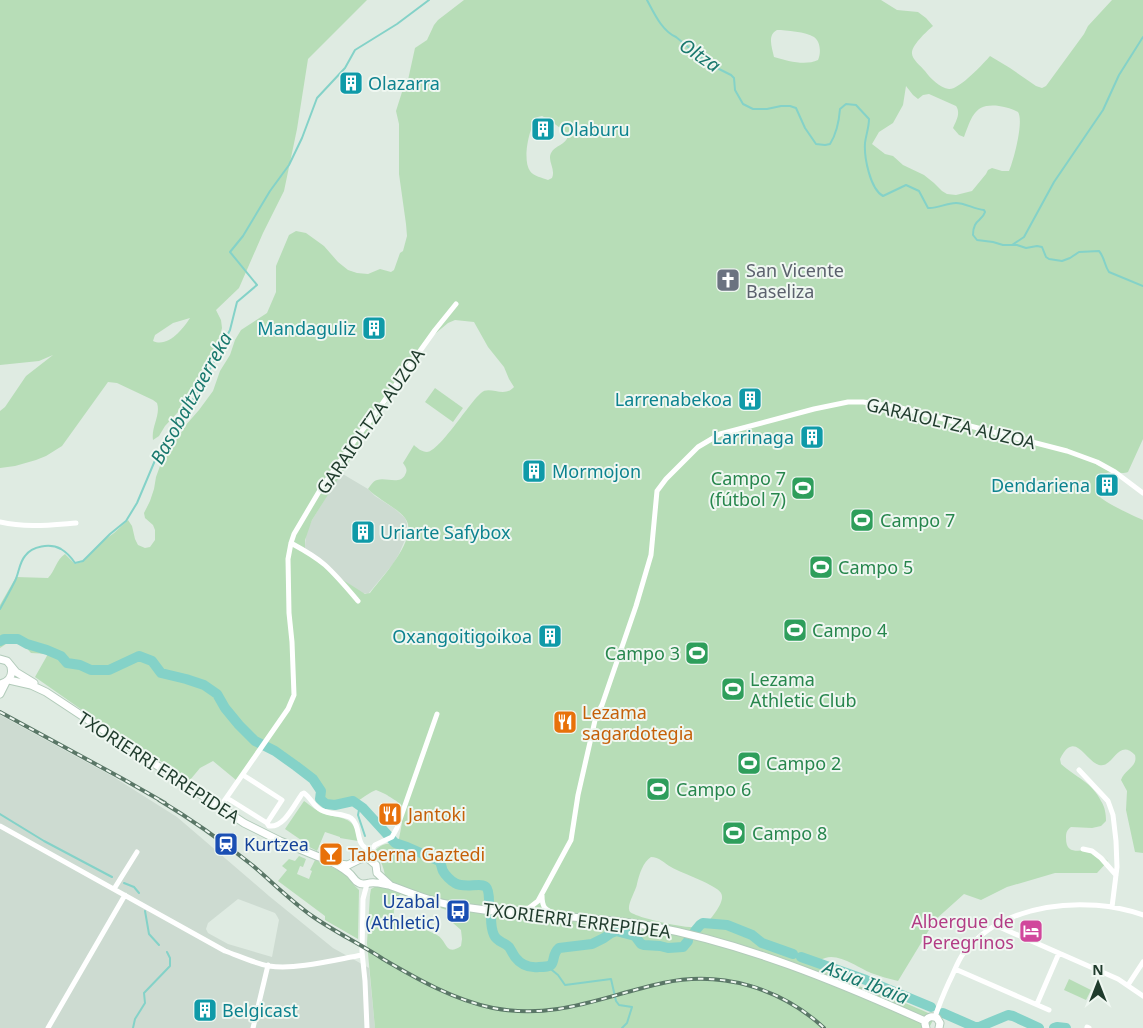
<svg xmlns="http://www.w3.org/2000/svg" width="1143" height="1028" font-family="'Noto Sans',sans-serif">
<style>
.built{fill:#cddbd1;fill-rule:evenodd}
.green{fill:#b7ddb7;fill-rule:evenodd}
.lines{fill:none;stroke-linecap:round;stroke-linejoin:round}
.stream{stroke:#84d2c8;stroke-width:2}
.river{stroke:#84d2c8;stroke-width:10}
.secondary-casing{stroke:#b2cbba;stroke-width:9}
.street{stroke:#fff;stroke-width:5}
.secondary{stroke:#fff;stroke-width:7}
.rail-casing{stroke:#5a7767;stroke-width:4}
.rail{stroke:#eff7f1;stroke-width:2;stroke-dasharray:5.5;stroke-linecap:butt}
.labels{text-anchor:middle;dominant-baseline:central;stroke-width:4;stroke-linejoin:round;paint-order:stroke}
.culture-label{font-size:18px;fill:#0d838f;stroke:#eff7f1;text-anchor:start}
.worship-label{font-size:18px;fill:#5b616d;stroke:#eff7f1;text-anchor:start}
.street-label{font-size:18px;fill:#1f3b2c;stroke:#eff7f1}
.leisure-label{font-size:18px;fill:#27864d;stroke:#eff7f1;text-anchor:start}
.food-label{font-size:18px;fill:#c56008;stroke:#eff7f1;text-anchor:start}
.transit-label{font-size:18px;fill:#164399;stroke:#eff7f1;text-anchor:start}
.hotel-label{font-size:18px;fill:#b23c85;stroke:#eff7f1;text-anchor:end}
.water-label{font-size:19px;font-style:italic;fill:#18786d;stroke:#eff7f1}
</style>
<rect width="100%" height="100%" fill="#dfebe2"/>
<path class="built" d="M 341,473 L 368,489 L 375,496 L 395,509 L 405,518 L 407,523 L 407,535 L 399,554 L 393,564 L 368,594 L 362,593 L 334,574 L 305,549 L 305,546 L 306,534 L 312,520 Z
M 0,715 L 112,776 L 177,817 L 269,896 L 333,948 L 369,968 L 375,1028 L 0,1028 ZM 238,899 L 275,913 L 277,916 L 279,920 L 272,957 L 228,944 L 208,933 L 206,929 L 208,923 Z"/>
<path class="green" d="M 0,0 L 367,0 L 308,59 L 297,129 L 284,191 L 263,233 L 239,288 L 216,310 L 221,320 L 222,328 L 220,336 L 211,358 L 199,380 L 179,411 L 165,426 L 159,436 L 153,440 C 151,427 161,415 157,403 L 153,400 L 117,383 L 108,382 L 62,446 L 46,456 L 36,460 L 15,466 L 0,468 L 0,411 L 5,407 L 26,376 L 53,355 L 39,361 L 0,365 ZM 190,318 C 183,329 168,348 153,341 L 155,335 L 173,323 Z
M 464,0 L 881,0 L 897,10 L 918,12 L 926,18 L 933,26 C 927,31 913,44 912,52 C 911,59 921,66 925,71 C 930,78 940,88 949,89 C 959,90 984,63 990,56 L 1010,68 L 1036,86 L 1042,88 L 1046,86 L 1084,34 L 1088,26 L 1112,0 L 1143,0 L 1143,439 L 1128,472 C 1121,475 1112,470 1105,474 C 1102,476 1100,480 1099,484 C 1098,487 1096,491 1098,495 C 1103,502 1134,516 1143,520 L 1143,853 L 1135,852 L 1126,810 L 1127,791 L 1121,780 C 1125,769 1138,767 1135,755 C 1118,737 1113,769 1099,765 C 1085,761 1075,729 1060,759 L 1061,764 C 1075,777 1092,782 1101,801 C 1105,807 1106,814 1106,821 L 1101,826 L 1092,828 L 1071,827 C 1067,830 1066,832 1066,838 C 1066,856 1079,849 1090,851 C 1098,852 1103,857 1108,861 L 1097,873 L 1055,873 L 1007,887 L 981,900 L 964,894 L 935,920 L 898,981 C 889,979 880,976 871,973 C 858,968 834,949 820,961 C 821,965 822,967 826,970 C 841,981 870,990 888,996 C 904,1002 919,1009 935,1016 L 929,1028 L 375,1028 L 367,943 L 370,895 L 371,889 L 386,881 C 384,870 383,860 373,854 C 378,845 388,841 398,845 C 399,834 406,815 400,805 C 398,801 391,798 387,795 C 384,793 380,792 376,790 C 365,794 358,804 345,806 C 334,808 321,802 316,792 C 312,784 313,778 305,772 C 302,768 296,766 292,764 C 282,757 272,751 262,746 L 236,780 L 213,761 L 200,768 L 190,780 L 92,717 L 35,677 L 48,654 L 31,653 C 19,639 15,637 0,648 L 0,605 L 16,577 L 48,578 C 55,571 56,560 65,554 L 75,564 L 82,562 L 85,560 L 99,544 L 114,533 L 128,520 L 132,526 L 135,539 L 138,545 L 145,548 L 150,547 L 155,540 L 155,530 L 153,525 L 145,518 L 144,513 L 150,501 L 154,489 L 156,477 L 160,466 L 185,426 L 199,410 L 213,391 L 220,371 L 230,355 L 235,340 L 241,330 L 267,313 L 276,292 L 276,266 L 289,235 L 296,231 L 306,233 L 324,246 L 338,262 L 348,270 L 357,273 L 368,274 L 380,269 L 391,272 L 394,270 L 400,253 L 403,251 L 407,236 L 406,224 L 399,174 L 399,124 L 396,111 L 402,92 L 406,88 L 408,80 L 415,48 L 427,40 L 434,25 L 438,20 ZM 777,30 C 786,30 806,32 814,37 C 821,42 821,54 818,60 C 805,66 788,61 774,57 C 772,48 767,35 777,30 ZM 906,86 L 913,95 L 918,99 L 923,95 L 929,94 L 956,106 C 961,113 956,121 953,128 L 959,135 L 964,137 C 972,117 974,103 999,106 C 1006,107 1013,109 1018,112 C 1024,121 1014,159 1009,171 L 1002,171 L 992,168 L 988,170 L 986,174 L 972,191 L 956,195 L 947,194 L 942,191 L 934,183 L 924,175 L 903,165 L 893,156 L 885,154 L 872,144 L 879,132 L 893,123 L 903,105 ZM 542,116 L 548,119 L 567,133 L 568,136 C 566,145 555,145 551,153 C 547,161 556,169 552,178 L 548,180 C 543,178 533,176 530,171 C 522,160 529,126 538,117 ZM 455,320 L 474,322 L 488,347 L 504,367 L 509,379 L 514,387 L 513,388 C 503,398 489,385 481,393 C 470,402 439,452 427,452 C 422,452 417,448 414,445 L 403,463 C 406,467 408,470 405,475 C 400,485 386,477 377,480 C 373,481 371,485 368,489 C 379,500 396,507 405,518 C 420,538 381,578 370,593 L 365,594 L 334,574 L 305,549 L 305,540 L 312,520 L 392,394 L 430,338 L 448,323 ZM 651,857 C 659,857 664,863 671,867 C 681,873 717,885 721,893 C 726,901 712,917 707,923 C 706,924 702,927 701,927 C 692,930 643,919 634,914 C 631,913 629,912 629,909 C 628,903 636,890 637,884 C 639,875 643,862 651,857 ZM 401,894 L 421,902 L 447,910 L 453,923 L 461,930 L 462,939 L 461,946 C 445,957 447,940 437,935 C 434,933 430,932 426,930 C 423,928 420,925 416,924 C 413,922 412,924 409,924 C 396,927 393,918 394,908 C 395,902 396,897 401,894 Z
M 435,388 L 463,408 L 453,422 L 425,402 Z
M 304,801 C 310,805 315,810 321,812 C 341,821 355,813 358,841 L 340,838 L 340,837 L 325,832 L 317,851 L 300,842 L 301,840 L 285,829 Z
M 299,856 L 306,859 L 303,867 L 300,866 L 297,874 L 309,879 L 312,871 L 310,870 L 315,860 L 347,874 L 354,885 L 359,890 L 358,939 L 325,920 L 325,916 L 278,881 L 287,870 L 282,866 L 289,859 L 295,861 Z
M 1069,979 L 1091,990 L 1086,1000 L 1064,990 Z"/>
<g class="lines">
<path class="stream" d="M 647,0 C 654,13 662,31 676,37 L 709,64 L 731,75 L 734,78 L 735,90 L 743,104 L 753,109 L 767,109 L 781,106 L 790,106 L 796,108 L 805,128 L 816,144 L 825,145 L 830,144 C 837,133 839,122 840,109 L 846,104 L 856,105 L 869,119 C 869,127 866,135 865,143 C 864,157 870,189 883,196 L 906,185 L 919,191 L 928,208 C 937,209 946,203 956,203 C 965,203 974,209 984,210 L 985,212 C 982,222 973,219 973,235 L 977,240 L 993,242 L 1003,245 L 1017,245 L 1026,248 L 1037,246 L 1042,247 L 1046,257 L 1049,259 L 1062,261 L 1070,258 L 1079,252 L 1099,251 C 1105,258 1104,265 1109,272 L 1143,286
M 1012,245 L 1024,237 L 1054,182 L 1103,110 L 1119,75 L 1143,37
M 0,609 C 5,600 10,591 15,581 C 19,573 19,563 25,556 C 32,546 50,543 61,549 C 66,552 71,557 75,563 L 83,561 L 110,534 L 126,521 L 137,503 L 156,458 L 185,413 L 205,379 L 230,330 L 237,302 L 257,285 L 230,252 L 243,236 L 270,191 L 289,165 L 302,138 L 317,98 L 345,68 L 355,50 L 397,24 L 429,0
M 360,805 L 358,815 L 365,836
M 0,814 L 44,841 L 112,877
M 124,883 L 134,887 L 139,893
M 145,911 L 149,934 L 159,945
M 547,966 L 558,975 L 565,985 L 611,979 L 616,1001 L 619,1005 L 632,1007 L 627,1023 L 622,1028
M 133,1028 L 135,1019 L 145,1003 L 144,993 L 170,966 L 170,958 L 167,952"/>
<path class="river" d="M 0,641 L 4,639 L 18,639 L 27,644 L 47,650 L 61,656 L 67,663 L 80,665 L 91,670 L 109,670 L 139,656 L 152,661 L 161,673 L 186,679 L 204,685 L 217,694 L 225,708 L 239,725 L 255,741 L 275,751 L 296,766 L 313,779 L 321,791 L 320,799 L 326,804 L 335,805 L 353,801 L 363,808 L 395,843 L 407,847 L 439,861 C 442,864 441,867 443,871 C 445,875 451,881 455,883 C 464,889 481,882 486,887 C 489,890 489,898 489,902
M 491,916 C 491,923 491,929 494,935 C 497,942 504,942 509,947 C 511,950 513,954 515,957 C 521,965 530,968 539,967 C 543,967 548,967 551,965 C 555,961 552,954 559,948 L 592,944 L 604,938 L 611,933 L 616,931 L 635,936 L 641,944 L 644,945 L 660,946 L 668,948 L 683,947 L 688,941
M 695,931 L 700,925 L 703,923 L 727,925 L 752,935 L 762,943 L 793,954
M 801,957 L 866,980 L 931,1007
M 943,1013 L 975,1027 L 979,1027 L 1008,1015 L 1013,1016 L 1039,1028
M 1054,1028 L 1057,1027 L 1066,1028"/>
<g class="secondary-casing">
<path id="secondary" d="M 0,659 L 7,661 L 16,672 L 34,683
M 9,680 L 31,685 L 46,692 L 244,823 L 280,841 L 319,857 L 339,864 L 348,865 L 360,859 L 366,858 L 369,859 L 376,865 L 377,873 L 390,885
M 0,684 C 9,682 13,676 11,667
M 0,694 L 6,682
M 329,861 C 336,864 343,868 349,873 C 353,876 354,881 359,883 C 363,885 366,884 370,883 C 376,882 383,884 389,885 C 408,892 426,900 446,904 C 513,917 583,914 650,926 C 744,943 838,982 925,1021
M 925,1021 C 929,1016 932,1016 937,1018 L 940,1023 L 939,1028
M 925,1021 L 925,1024 L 926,1028"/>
</g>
<path class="street" d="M 0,522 C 25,528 50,525 76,523
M 291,543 C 302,549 315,556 325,565 C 337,576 347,588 358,601
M 1079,770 L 1108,801 L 1113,815 L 1116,841 L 1117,867 L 1112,907
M 243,775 L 282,800 L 267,823
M 227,798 L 267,823 L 269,826 C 284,828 294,805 302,794 L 304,793 C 311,798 313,806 321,810 C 330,815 343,813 351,818 C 359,824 357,835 361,843 C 363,847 367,849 370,851
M 220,807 L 288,709 L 294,695 L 292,642 L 289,613 L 288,559 L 291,543 L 294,534 L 320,490 L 357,437 L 372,418 L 435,330 L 456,304
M 0,826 L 225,951 C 239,956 254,963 269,966 C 296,970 334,960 362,955
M 1083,849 L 1092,851 L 1101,858 L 1116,875
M 369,853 L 375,845 L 392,837 L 397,828 L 437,714
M 367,884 L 363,899 L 362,952 L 365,981 L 367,1028
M 114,889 L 137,852
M 542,895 C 542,908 545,910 556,914
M 515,910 L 529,908 L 538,901 L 571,840 L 578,795 L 596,716 L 602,705 L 636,606 L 651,555 L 657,491 L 666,479 L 698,447 L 720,434 L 814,409 L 848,402 L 863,402 L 897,407 L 1067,451 L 1097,462 L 1115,472 L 1143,493
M 997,926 L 1118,979 L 1143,996
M 955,969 L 1049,1010
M 1128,985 L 1143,962
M 1037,1004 L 1059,953
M 935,1017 C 939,1005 944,993 949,982 C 954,973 957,962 963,954 C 1003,902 1086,895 1143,915
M 1087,1027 L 1089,1028
M 48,1028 L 125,895
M 253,1028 L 268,965"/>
<use href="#secondary" class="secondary"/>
<g class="rail-casing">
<path id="rail" d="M 0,712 L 123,779 L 165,803
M 159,800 C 191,819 222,841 252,865 C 272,882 291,901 312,916 C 335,932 360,944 383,959 C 417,979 454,1000 493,1008 C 557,1020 603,996 663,983 C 721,970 781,988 824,1028"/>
</g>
<use href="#rail" class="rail"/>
</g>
<defs>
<g id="building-square" transform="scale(1.25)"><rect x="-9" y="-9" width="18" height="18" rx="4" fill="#0f9aa8" stroke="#eff7f1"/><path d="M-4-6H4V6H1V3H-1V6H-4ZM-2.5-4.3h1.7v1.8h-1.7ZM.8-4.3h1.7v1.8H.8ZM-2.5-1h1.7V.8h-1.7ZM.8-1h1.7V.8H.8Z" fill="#fff"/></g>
<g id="church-square" transform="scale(1.25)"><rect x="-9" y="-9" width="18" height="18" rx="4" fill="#6b7280" stroke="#eff7f1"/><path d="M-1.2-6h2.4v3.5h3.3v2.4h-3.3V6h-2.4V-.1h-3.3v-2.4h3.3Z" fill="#fff"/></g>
<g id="stadium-square" transform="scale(1.25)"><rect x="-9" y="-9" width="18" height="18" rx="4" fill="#2e9e5b" stroke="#eff7f1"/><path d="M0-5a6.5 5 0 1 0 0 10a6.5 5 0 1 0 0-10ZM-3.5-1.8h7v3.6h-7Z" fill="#fff"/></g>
<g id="restaurant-square" transform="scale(1.25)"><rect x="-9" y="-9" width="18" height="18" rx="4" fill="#e8710a" stroke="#eff7f1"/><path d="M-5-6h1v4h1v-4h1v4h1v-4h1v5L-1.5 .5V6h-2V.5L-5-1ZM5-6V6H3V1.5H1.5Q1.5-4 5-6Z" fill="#fff"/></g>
<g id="station-square" transform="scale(1.25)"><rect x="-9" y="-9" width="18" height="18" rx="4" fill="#1a4fb4" stroke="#eff7f1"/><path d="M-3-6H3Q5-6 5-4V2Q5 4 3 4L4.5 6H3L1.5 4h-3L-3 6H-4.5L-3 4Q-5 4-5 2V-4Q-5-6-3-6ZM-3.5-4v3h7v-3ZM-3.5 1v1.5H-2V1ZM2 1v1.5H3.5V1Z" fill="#fff"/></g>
<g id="bar-square" transform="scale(1.25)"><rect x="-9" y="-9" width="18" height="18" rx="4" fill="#e8710a" stroke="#eff7f1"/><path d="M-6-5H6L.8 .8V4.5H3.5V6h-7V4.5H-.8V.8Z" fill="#fff"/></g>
<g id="bus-square" transform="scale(1.25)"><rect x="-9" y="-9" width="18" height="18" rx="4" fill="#1a4fb4" stroke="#eff7f1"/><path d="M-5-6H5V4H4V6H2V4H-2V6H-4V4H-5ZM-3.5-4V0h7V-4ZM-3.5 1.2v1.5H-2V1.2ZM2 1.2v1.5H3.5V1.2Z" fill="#fff"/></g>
<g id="hotel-square" transform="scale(1.25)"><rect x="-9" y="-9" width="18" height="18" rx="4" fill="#d1479c" stroke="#eff7f1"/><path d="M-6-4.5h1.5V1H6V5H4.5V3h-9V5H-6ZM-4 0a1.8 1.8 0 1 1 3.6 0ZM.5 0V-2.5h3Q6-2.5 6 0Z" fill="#fff"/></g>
</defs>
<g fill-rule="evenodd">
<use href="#building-square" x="351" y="83"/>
<use href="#building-square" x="543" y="129"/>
<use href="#church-square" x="728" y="280"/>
<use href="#building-square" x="374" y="328"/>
<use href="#building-square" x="750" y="399"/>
<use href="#building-square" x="812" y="437"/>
<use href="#building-square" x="534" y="471"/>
<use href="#building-square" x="1107" y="485"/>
<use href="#stadium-square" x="803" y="488"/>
<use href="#stadium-square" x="862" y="520"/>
<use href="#building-square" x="363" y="532"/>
<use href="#stadium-square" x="821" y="567"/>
<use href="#stadium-square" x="795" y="630"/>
<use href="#building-square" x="550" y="636"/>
<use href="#stadium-square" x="697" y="653"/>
<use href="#stadium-square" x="733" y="689"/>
<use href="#restaurant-square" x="565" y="722"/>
<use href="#stadium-square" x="749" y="763"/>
<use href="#stadium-square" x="658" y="789"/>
<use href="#restaurant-square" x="390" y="814"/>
<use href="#stadium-square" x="734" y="833"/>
<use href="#station-square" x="226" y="844"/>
<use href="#bar-square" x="331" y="854"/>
<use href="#bus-square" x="458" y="911"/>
<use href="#hotel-square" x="1031" y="931"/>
<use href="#building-square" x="205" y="1010"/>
</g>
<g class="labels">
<g class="culture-label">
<text x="368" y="83">Olazarra</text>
<text x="560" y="129">Olaburu</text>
<text x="356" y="328" text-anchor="end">Mandaguliz</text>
<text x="732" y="399" text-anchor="end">Larrenabekoa</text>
<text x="794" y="437" text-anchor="end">Larrinaga</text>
<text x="552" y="471">Mormojon</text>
<text x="1090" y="485" text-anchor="end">Dendariena</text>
<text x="380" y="532">Uriarte Safybox</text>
<text x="532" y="636" text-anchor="end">Oxangoitigoikoa</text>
<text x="222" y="1010">Belgicast</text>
</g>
<g class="worship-label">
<text x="746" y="270">San Vicente<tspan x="746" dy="21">Baseliza</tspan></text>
</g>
<g class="street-label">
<text transform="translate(370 421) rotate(-55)">GARAIOLTZA AUZOA</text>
<text transform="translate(951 423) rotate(13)">GARAIOLTZA AUZOA</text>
<text transform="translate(159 767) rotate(33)">TXORIERRI ERREPIDEA</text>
<text transform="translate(577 920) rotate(7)">TXORIERRI ERREPIDEA</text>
</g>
<g class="leisure-label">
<text x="786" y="478" text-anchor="end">Campo 7<tspan x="786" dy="21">(fútbol 7)</tspan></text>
<text x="880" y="520">Campo 7</text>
<text x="838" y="567">Campo 5</text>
<text x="812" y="630">Campo 4</text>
<text x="680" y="653" text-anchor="end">Campo 3</text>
<text x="750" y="679">Lezama<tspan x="750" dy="21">Athletic Club</tspan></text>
<text x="766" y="763">Campo 2</text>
<text x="676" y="789">Campo 6</text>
<text x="752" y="833">Campo 8</text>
</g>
<g class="food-label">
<text x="582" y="712">Lezama<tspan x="582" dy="21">sagardotegia</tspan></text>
<text x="408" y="814">Jantoki</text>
<text x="348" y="854">Taberna Gaztedi</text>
</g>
<g class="transit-label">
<text x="244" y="844">Kurtzea</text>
<text x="440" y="901" text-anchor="end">Uzabal<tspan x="440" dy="21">(Athletic)</tspan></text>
</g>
<g class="hotel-label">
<text x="1014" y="921">Albergue de<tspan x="1014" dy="21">Peregrinos</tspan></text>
</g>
<g class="water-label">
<text transform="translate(700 55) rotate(34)">Oltza</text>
<text transform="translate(191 398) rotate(-61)">Basobaltzaerreka</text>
<text transform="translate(866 982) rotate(21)">Asua Ibaia</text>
</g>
</g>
<g transform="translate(1098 983)" stroke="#eff7f1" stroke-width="4" paint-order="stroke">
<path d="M0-4L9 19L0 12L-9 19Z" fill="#1f3b2c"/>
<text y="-8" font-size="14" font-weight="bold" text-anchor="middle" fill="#1f3b2c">N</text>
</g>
</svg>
